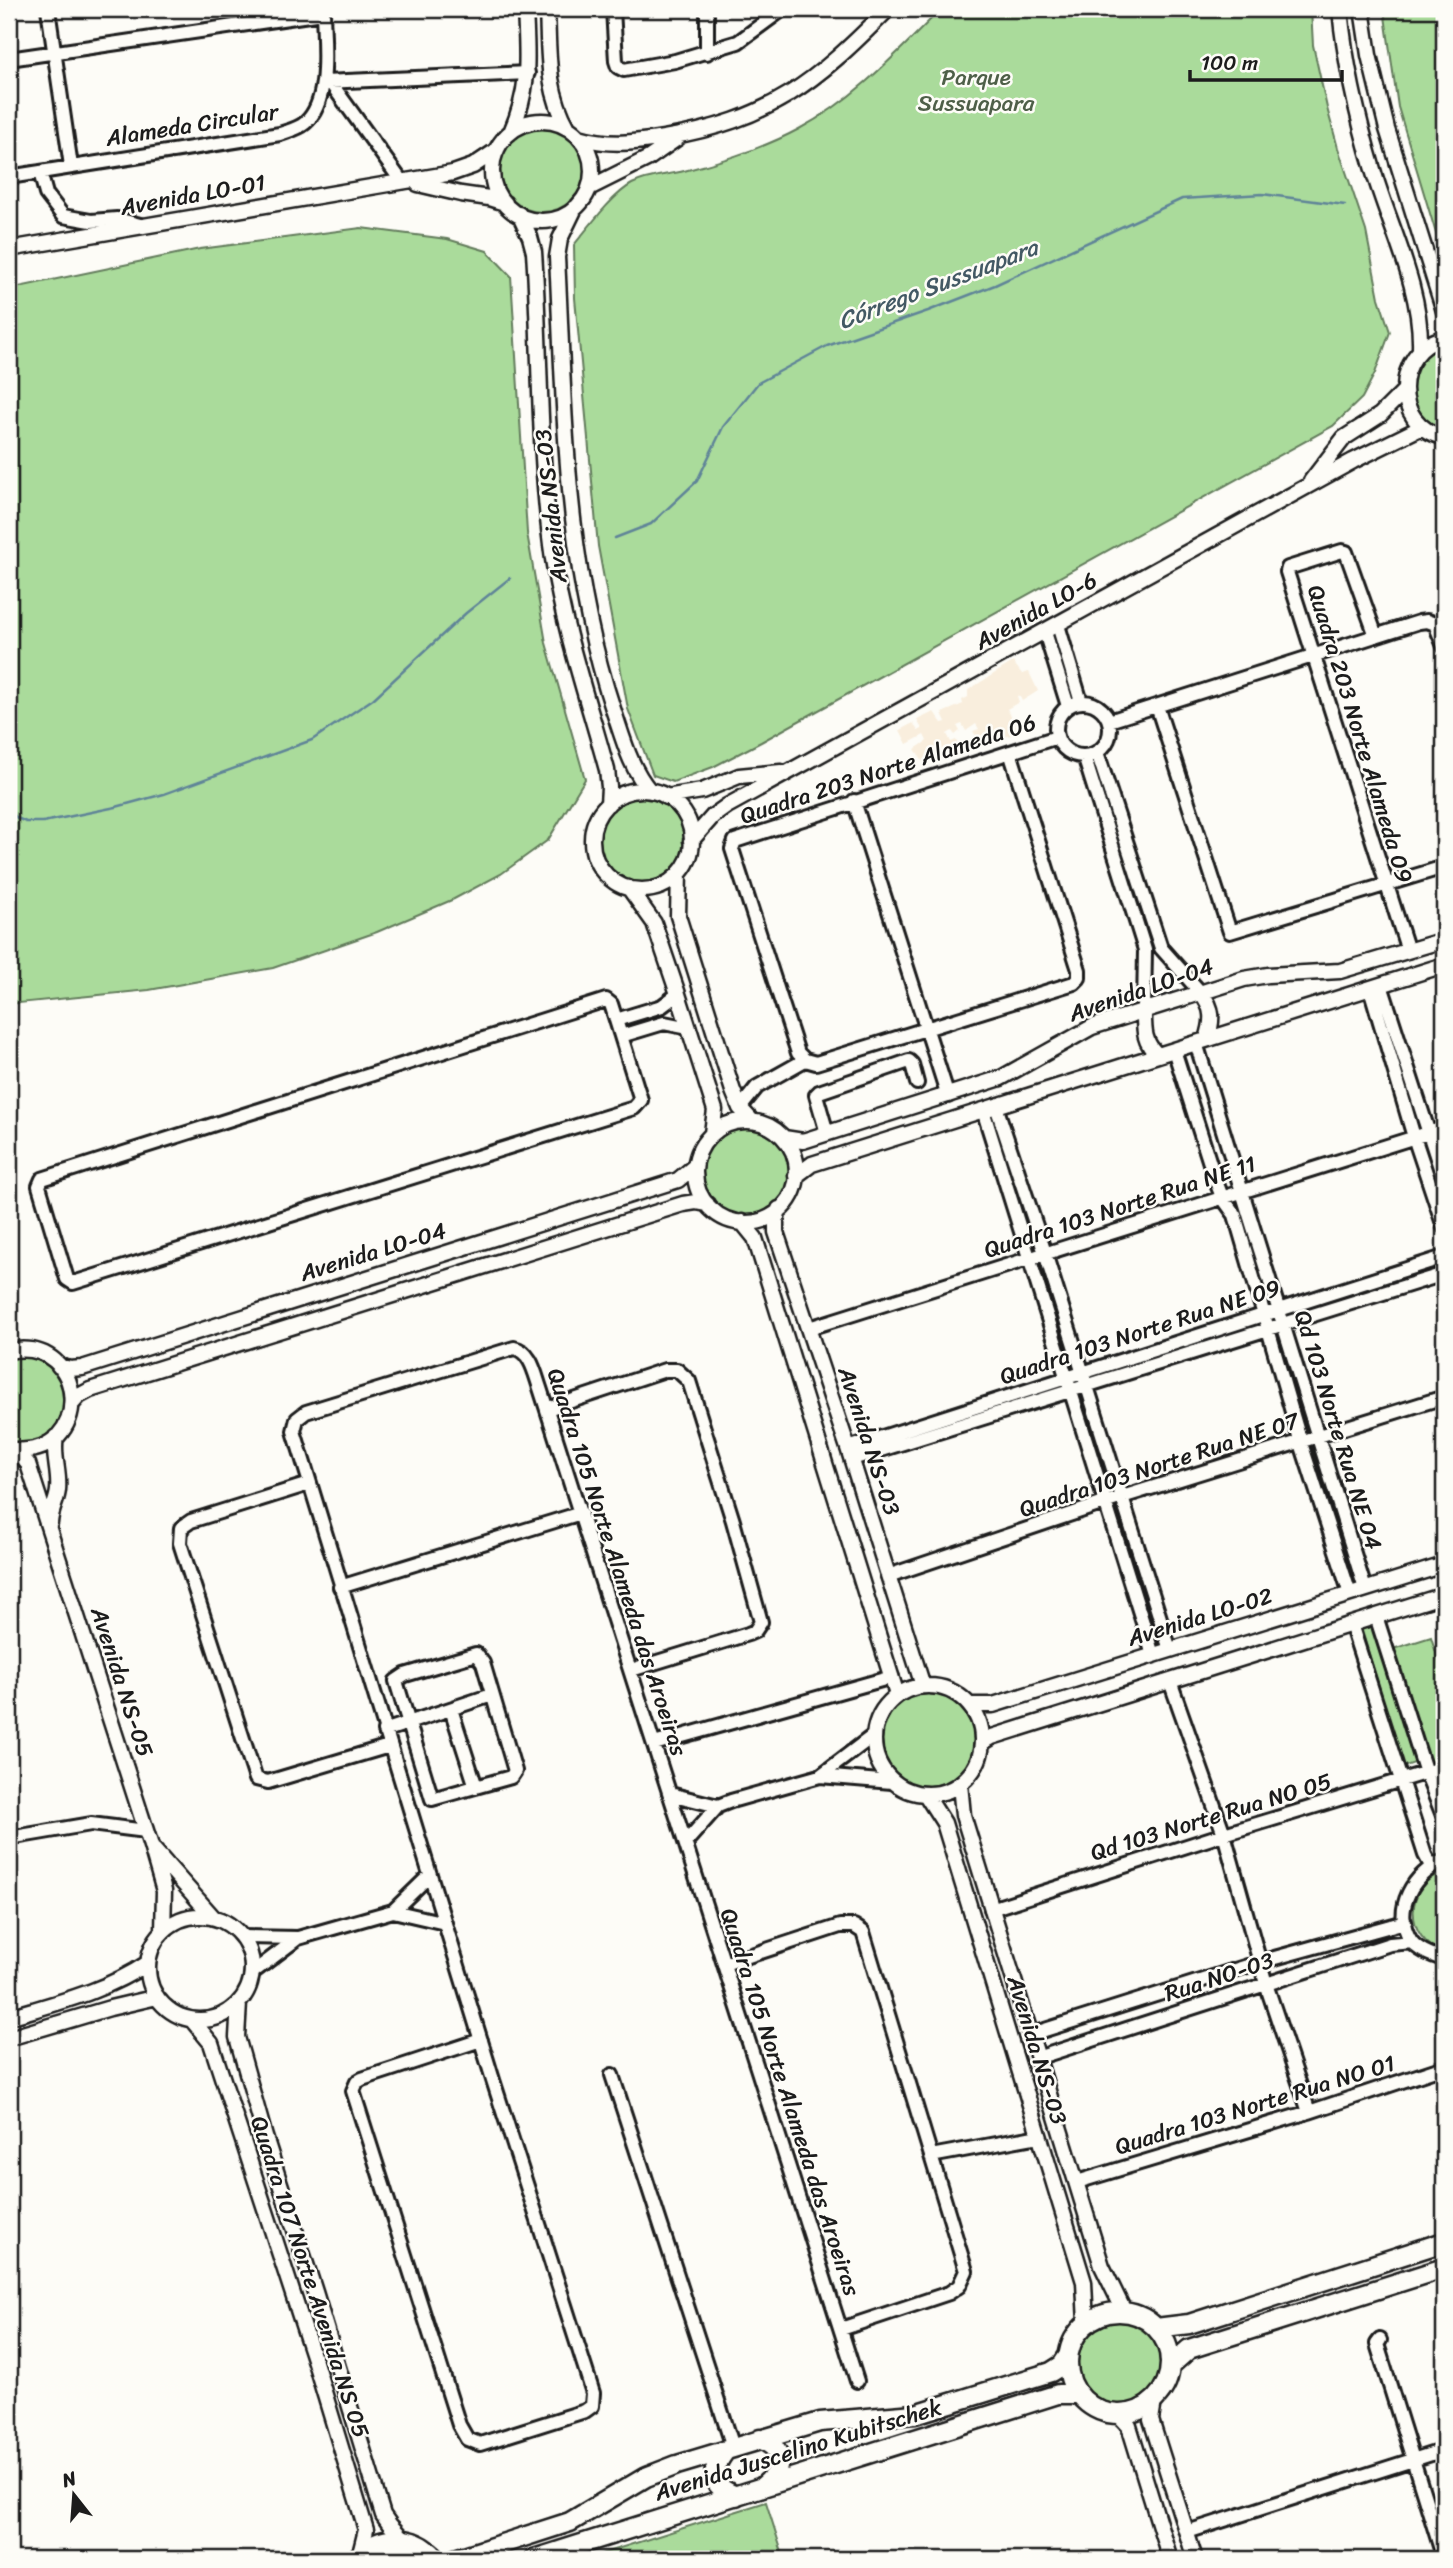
<svg xmlns="http://www.w3.org/2000/svg" width="1453" height="2568" font-family="Sriracha,sans-serif">
<style>
.built{fill:#f9eedd}
.green{fill:#aadb9b;stroke:#637c5c;stroke-width:2}
.lines{fill:none;stroke-linecap:round;stroke-linejoin:round}
.stream{stroke:#5f8498;stroke-width:2.5}
.minor-casing{stroke:#1c1c1c;stroke-width:18}
.tertiary-casing{stroke:#1c1c1c;stroke-width:19}
.primary-casing{stroke:#1c1c1c;stroke-width:23}
.minor{stroke:#fdfcf7;stroke-width:12}
.tertiary{stroke:#fdfcf7;stroke-width:14}
.primary{stroke:#fdfcf7;stroke-width:18}
.labels{text-anchor:middle;dominant-baseline:central;stroke-width:5;stroke-linejoin:round;paint-order:stroke}
.park-label{font-size:23px;fill:#4e5f48;stroke:#fdfcf7}
.street-label{font-size:23px;fill:#1c1c1c;stroke:#fdfcf7}
.water-label{font-size:24px;font-style:italic;fill:#435964;stroke:#fdfcf7}
</style>
<rect width="100%" height="100%" fill="#fdfcf7"/>
<filter id="ink" filterUnits="userSpaceOnUse"><feTurbulence type="fractalNoise" baseFrequency=".0143" numOctaves="2"/><feDisplacementMap in="SourceGraphic" scale="14" xChannelSelector="R" yChannelSelector="G"/><feConvolveMatrix kernelMatrix="1 2 1 2 8 2 1 2 1" color-interpolation-filters="sRGB"/></filter>
<g filter="url(#ink)">
<path class="built" d="M 1013,662 L 1022,674 L 1029,672 L 1038,691 L 1022,701 L 1019,695 L 1017,696 L 1019,702 L 1007,709 L 1015,722 L 1017,733 L 981,745 L 973,731 L 979,729 L 976,724 L 966,731 L 962,724 L 957,726 L 960,731 L 955,735 L 952,731 L 947,734 L 951,742 L 956,740 L 958,745 L 923,762 L 915,749 L 927,741 L 924,735 L 907,744 L 900,730 L 913,723 L 918,731 L 922,729 L 917,720 L 934,712 L 942,723 L 946,722 L 942,713 L 963,704 L 962,700 L 968,697 L 968,690 Z"/>
<path class="green" d="M 941,9 L 1311,9 L 1313,45 L 1327,108 L 1338,148 L 1366,231 L 1379,298 L 1390,332 L 1375,373 L 1362,398 L 1333,426 L 761,742 L 713,767 L 673,782 L 653,775 L 628,709 L 598,546 L 575,298 L 574,245 C 588,228 613,194 632,184 C 647,176 668,175 684,171 C 723,161 764,148 799,129 C 854,100 898,52 941,9 Z
M 1384,9 L 1444,9 L 1444,260 L 1398,107 Z
M500 170a42 42 0 1 1 84 0a42 42 0 1 1-84 0Z
M 361,228 L 447,239 L 487,251 L 511,276 L 527,533 L 546,643 L 585,779 L 548,840 L 501,874 L 454,899 L 377,932 L 273,968 L 149,990 L 9,1004 L 9,289 L 200,249 Z
M 1444,346 L 1444,428 C 1402,420 1403,355 1444,346 Z
M600 840a42 42 0 1 1 84 0a42 42 0 1 1-84 0Z
M702 1172a44 44 0 1 1 88 0a44 44 0 1 1-88 0Z
M 9,1358 C 17,1358 28,1356 36,1358 C 85,1373 70,1453 9,1442 Z
M 1372,1620 L 1417,1762 L 1403,1767 L 1360,1624 Z
M 1431,1637 L 1444,1678 L 1444,1757 L 1428,1762 L 1393,1649 Z
M882 1740a46 46 0 1 1 92 0a46 46 0 1 1-92 0Z
M 1444,1872 L 1444,1952 C 1404,1940 1403,1884 1444,1872 Z
M1075 2362a45 45 0 1 1 90 0a45 45 0 1 1-90 0Z
M 766,2502 L 784,2559 L 585,2559 Z
M 405,2547 L 428,2559 L 364,2559 L 377,2550 Z"/>
<g class="lines">
<path class="stream" d="M 1437,201 L 1444,202
M 615,538 L 651,524 L 697,481 L 723,427 L 758,383 L 827,346 L 928,311 L 995,285 L 1182,199 L 1262,194 L 1345,205
M 9,811 L 17,818 L 26,822 L 43,822 L 116,807 L 164,794 L 312,740 L 373,699 L 466,613 L 510,578"/>
<g class="minor-casing">
<path id="minor" d="M 48,9 L 71,166
M 613,9 L 616,61 L 618,67 L 624,70 L 675,61 L 738,42 L 783,9
M 707,9 L 707,53
M 9,59 L 323,13
M 324,82 L 528,73
M 330,82 L 402,182
M 40,172 L 46,194 L 63,216 L 91,221 L 117,219 L 144,226
M 9,177 L 280,134 C 288,131 298,129 305,123 C 332,100 323,40 323,9
M 1058,625 L 1081,702
M 1045,632 L 1068,706
M 1376,636 L 1346,552 L 1342,551 L 1288,568 L 1287,572 L 1408,951
M1056 729a27 27 0 1 1 54 0a27 27 0 1 1-54 0Z
M 1157,706 L 1230,932 L 1444,867
M 1109,721 L 1419,622 L 1427,621 L 1435,624 L 1444,646
M 1097,752 L 1161,948 L 1201,993
M 1084,756 L 1145,950 L 1144,1011
M 854,801 L 948,1096
M 1381,985 L 1444,1180
M 1370,988 L 1414,1137 L 1444,1227
M 606,1000 L 611,1004 L 641,1100 L 634,1108 L 73,1283 L 67,1279 L 39,1186 L 42,1179 Z
M 616,1020 L 662,1006 L 678,994
M 621,1036 L 664,1023 L 689,1028
M 1196,1043 L 1365,1589
M 1174,1050 L 1214,1176 L 1222,1197 L 1235,1215 L 1301,1443 L 1350,1594
M 805,1060 L 798,1053 L 732,849 L 735,841 L 1057,737
M 805,1060 L 816,1063 L 1074,983 L 1079,978 L 1079,970 L 1010,752
M 996,1106 L 1045,1253 L 1170,1650
M 740,1108 L 757,1087 L 805,1060
M 983,1110 L 1153,1655
M 827,1133 L 816,1095 L 819,1092 L 909,1061 L 912,1064 L 917,1083
M 809,1328 L 1444,1128
M 547,1409 L 665,1370 L 677,1370 L 689,1381 L 733,1521 L 761,1622 L 755,1631 L 748,1634 L 631,1670
M 848,1448 L 1444,1257
M 852,1459 L 1444,1274
M 309,1484 L 191,1521 L 181,1528 L 180,1543 L 256,1779 L 268,1782 L 389,1746
M 888,1576 L 1122,1497 L 1444,1397
M 340,1587 L 581,1513
M 1376,1616 L 1426,1773 L 1444,1818
M 1351,1624 L 1425,1855 L 1431,1866
M 476,1654 L 483,1663 L 515,1771 L 511,1777 L 432,1799 L 396,1681 L 405,1675 Z
M 1170,1681 L 1224,1834 L 1266,1984 L 1309,2112
M 451,1709 L 476,1787
M 384,1731 L 492,1695
M 654,1744 L 892,1677
M 820,1776 L 874,1735
M 670,1794 L 718,1806
M 9,1838 L 91,1824 L 146,1831
M 686,1842 L 718,1806 L 731,1801 L 820,1776 L 892,1782
M 1444,1861 C 1414,1872 1391,1909 1411,1941 C 1418,1950 1433,1956 1444,1959
M 991,1909 L 1224,1834 L 1444,1767
M 393,1911 L 445,1923
M 242,1937 L 298,1938 L 393,1911 L 430,1875
M 724,1964 L 840,1926 L 854,1926 L 863,1932 L 966,2271 L 959,2286 L 949,2293 L 841,2329
M 252,1973 L 298,1938
M 1032,2034 L 1260,1962 L 1405,1922
M 481,2040 L 362,2079 L 357,2082 L 353,2091 L 459,2425 L 467,2439 L 480,2444 L 585,2411 L 592,2406 L 593,2393 L 493,2080 L 294,1431 L 297,1419 L 306,1412 L 514,1348 C 531,1351 535,1374 540,1388 L 857,2381
M 1040,2057 L 1390,1944 L 1412,1942
M 612,2075 L 733,2447
M 931,2156 L 1039,2136
M 1077,2182 L 1309,2112 L 1444,2067
M 1380,2340 L 1377,2344 L 1444,2559
M 1187,2532 L 1444,2450"/>
</g>
<g class="tertiary-casing">
<path id="tertiary" d="M 547,9 C 549,53 546,89 568,128
M 1340,9 C 1345,63 1358,120 1374,173 C 1391,230 1422,289 1420,349
M 1362,9 L 1369,55 L 1387,129 L 1444,311
M492 171a50 50 0 1 1 100 0a50 50 0 1 1-100 0Z
M 511,132 C 531,86 527,57 525,9
M 579,137 C 609,146 633,143 664,138 C 770,120 815,83 888,9
M 418,184 L 461,194 L 489,198 L 505,203
M 589,188 L 649,158 L 679,137
M 575,208 L 560,239 L 557,257 C 565,411 564,561 613,709 C 623,738 630,768 650,791
M 519,214 L 530,237 L 534,252 C 541,354 538,458 553,559 C 564,632 588,700 607,770 L 609,787 L 608,804
M 9,249 L 453,173 L 473,166 L 497,150
M 1444,338 C 1392,350 1392,427 1444,437
M 1311,481 L 1344,438 L 1380,415 L 1404,391
M592 840a50 50 0 1 1 100 0a50 50 0 1 1-100 0Z
M 666,797 L 702,791 L 739,776 L 781,772
M 691,841 L 713,816 L 727,806 L 1353,461 L 1422,427
M 679,873 L 678,916 L 733,1091 L 740,1108 L 752,1121
M 629,888 L 654,923 L 678,994 L 715,1110 L 712,1133
M 1201,993 C 1214,1008 1213,1021 1207,1039
M 1144,1011 C 1144,1028 1143,1043 1158,1055
M695 1172a51 51 0 1 1 102 0a51 51 0 1 1-102 0Z
M 784,1138 L 803,1141 L 1001,1078 L 1092,1027 L 1244,979 L 1268,975 L 1340,971 L 1444,940
M 796,1176 L 812,1164 L 1444,965
M 779,1209 L 776,1221 L 776,1232 L 848,1448 L 923,1686
M 742,1222 L 755,1238 L 897,1695
M 9,1351 C 89,1335 94,1458 14,1450
M 59,1366 L 70,1369 L 82,1368 L 678,1180 L 695,1166
M 72,1404 L 79,1396 L 90,1390 L 683,1204 L 696,1202 L 707,1204
M 16,1450 L 28,1464 L 151,1846 L 164,1891 L 163,1931
M 50,1523 C 51,1508 57,1502 58,1490 C 60,1472 52,1455 56,1437
M874 1740a54 54 0 1 1 108 0a54 54 0 1 1-108 0Z
M 969,1705 L 993,1705 L 1444,1565
M 982,1743 L 992,1737 L 1444,1595
M 960,1784 L 963,1815 L 1102,2266 L 1125,2313
M 926,1795 L 944,1823 L 1084,2282 L 1086,2324
M 154,1850 L 213,1917
M148 1968a52 52 0 1 1 104 0a52 52 0 1 1-104 0Z
M 239,2003 L 237,2037 L 265,2137 L 315,2292 L 383,2515 L 390,2525 L 404,2540
M 9,2017 C 59,2002 104,1992 148,1963
M 192,2020 L 211,2043 L 315,2362 L 366,2530 L 360,2554
M 9,2038 L 110,2008 L 157,1997
M 1154,2401 L 1151,2420 L 1195,2559
M 1119,2415 L 1129,2426 L 1170,2559"/>
</g>
<g class="primary-casing">
<path id="primary" d="M1068 2363a51 51 0 1 1 102 0a51 51 0 1 1-102 0Z
M 1156,2328 L 1189,2324 L 1444,2242
M 1171,2365 L 1189,2349 L 1444,2268
M 760,2439 C 788,2450 782,2471 762,2487
M 726,2450 C 710,2471 708,2485 736,2496
M 356,2559 C 378,2533 415,2533 437,2559
M 455,2559 L 570,2522 L 646,2477 L 677,2465 L 820,2422 L 915,2414 L 1051,2372 L 1062,2365 L 1068,2356
M 534,2559 L 1058,2394 L 1078,2394"/>
</g>
<use href="#minor" class="minor"/>
<use href="#tertiary" class="tertiary"/>
<use href="#primary" class="primary"/>
</g>
</g>
<g class="labels">
<g class="park-label">
<text x="976" y="77">Parque<tspan x="976" dy="26">Sussuapara</tspan></text>
</g>
<g class="street-label">
<text transform="translate(192 125) rotate(-9)">Alameda Circular</text>
<text transform="translate(193 195) rotate(-10)">Avenida LO-01</text>
<text transform="translate(551 506) rotate(-96)">Avenida NS-03</text>
<text transform="translate(1036 611) rotate(-29)">Avenida LO-6</text>
<text transform="translate(1360 734) rotate(73)">Quadra 203 Norte Alameda 09</text>
<text transform="translate(888 769) rotate(-18)">Quadra 203 Norte Alameda 06</text>
<text transform="translate(1141 990) rotate(-19)">Avenida LO-04</text>
<text transform="translate(1120 1207) rotate(-18)">Quadra 103 Norte Rua NE 11</text>
<text transform="translate(373 1252) rotate(-17)">Avenida LO-04</text>
<text transform="translate(1140 1332) rotate(-18)">Quadra 103 Norte Rua NE 09</text>
<text transform="translate(1338 1430) rotate(73)">Qd 103 Norte Rua NE 04</text>
<text transform="translate(869 1441) rotate(72)">Avenida NS-03</text>
<text transform="translate(1159 1465) rotate(-18)">Quadra 103 Norte Rua NE 07</text>
<text transform="translate(617 1562) rotate(72)">Quadra 105 Norte Alameda das Aroeiras</text>
<text transform="translate(1200 1617) rotate(-17)">Avenida LO-02</text>
<text transform="translate(122 1682) rotate(72)">Avenida NS-05</text>
<text transform="translate(1211 1817) rotate(-17)">Qd 103 Norte Rua NO 05</text>
<text transform="translate(1219 1977) rotate(-18)">Rua NO-03</text>
<text transform="translate(1037 2050) rotate(73)">Avenida NS-03</text>
<text transform="translate(790 2102) rotate(72)">Quadra 105 Norte Alameda das Aroeiras</text>
<text transform="translate(1255 2105) rotate(-17)">Quadra 103 Norte Rua NO 01</text>
<text transform="translate(310 2277) rotate(72)">Quadra 107 Norte Avenida NS 05</text>
<text transform="translate(798 2450) rotate(-17)">Avenida Juscelino Kubitschek</text>
</g>
<g class="water-label">
<text transform="translate(938 284) rotate(-21)">Córrego Sussuapara</text>
</g>
</g>
<rect width="1453" height="2568" fill="none" stroke="#fdfcf7" stroke-width="35"/>
<rect x="18" y="18" width="1418" height="2533" fill="none" stroke="#1c1c1c" stroke-width="2.5" filter="url(#ink)"/>
<g transform="translate(74 2495) rotate(343)" stroke="#fdfcf7" stroke-width="5" paint-order="stroke">
<path d="M0-5L12 26L0 18L-12 26Z" fill="#1c1c1c"/>
<text y="-10" font-size="19" font-weight="bold" text-anchor="middle" fill="#1c1c1c">N</text>
</g>
<path d="M1190 70v10h152v-10" fill="none" stroke="#1c1c1c" stroke-width="3.5"/>
<text x="1201" y="70" font-size="21" fill="#1c1c1c" stroke="#fdfcf7" stroke-width="5" paint-order="stroke">100 m</text>
</svg>
